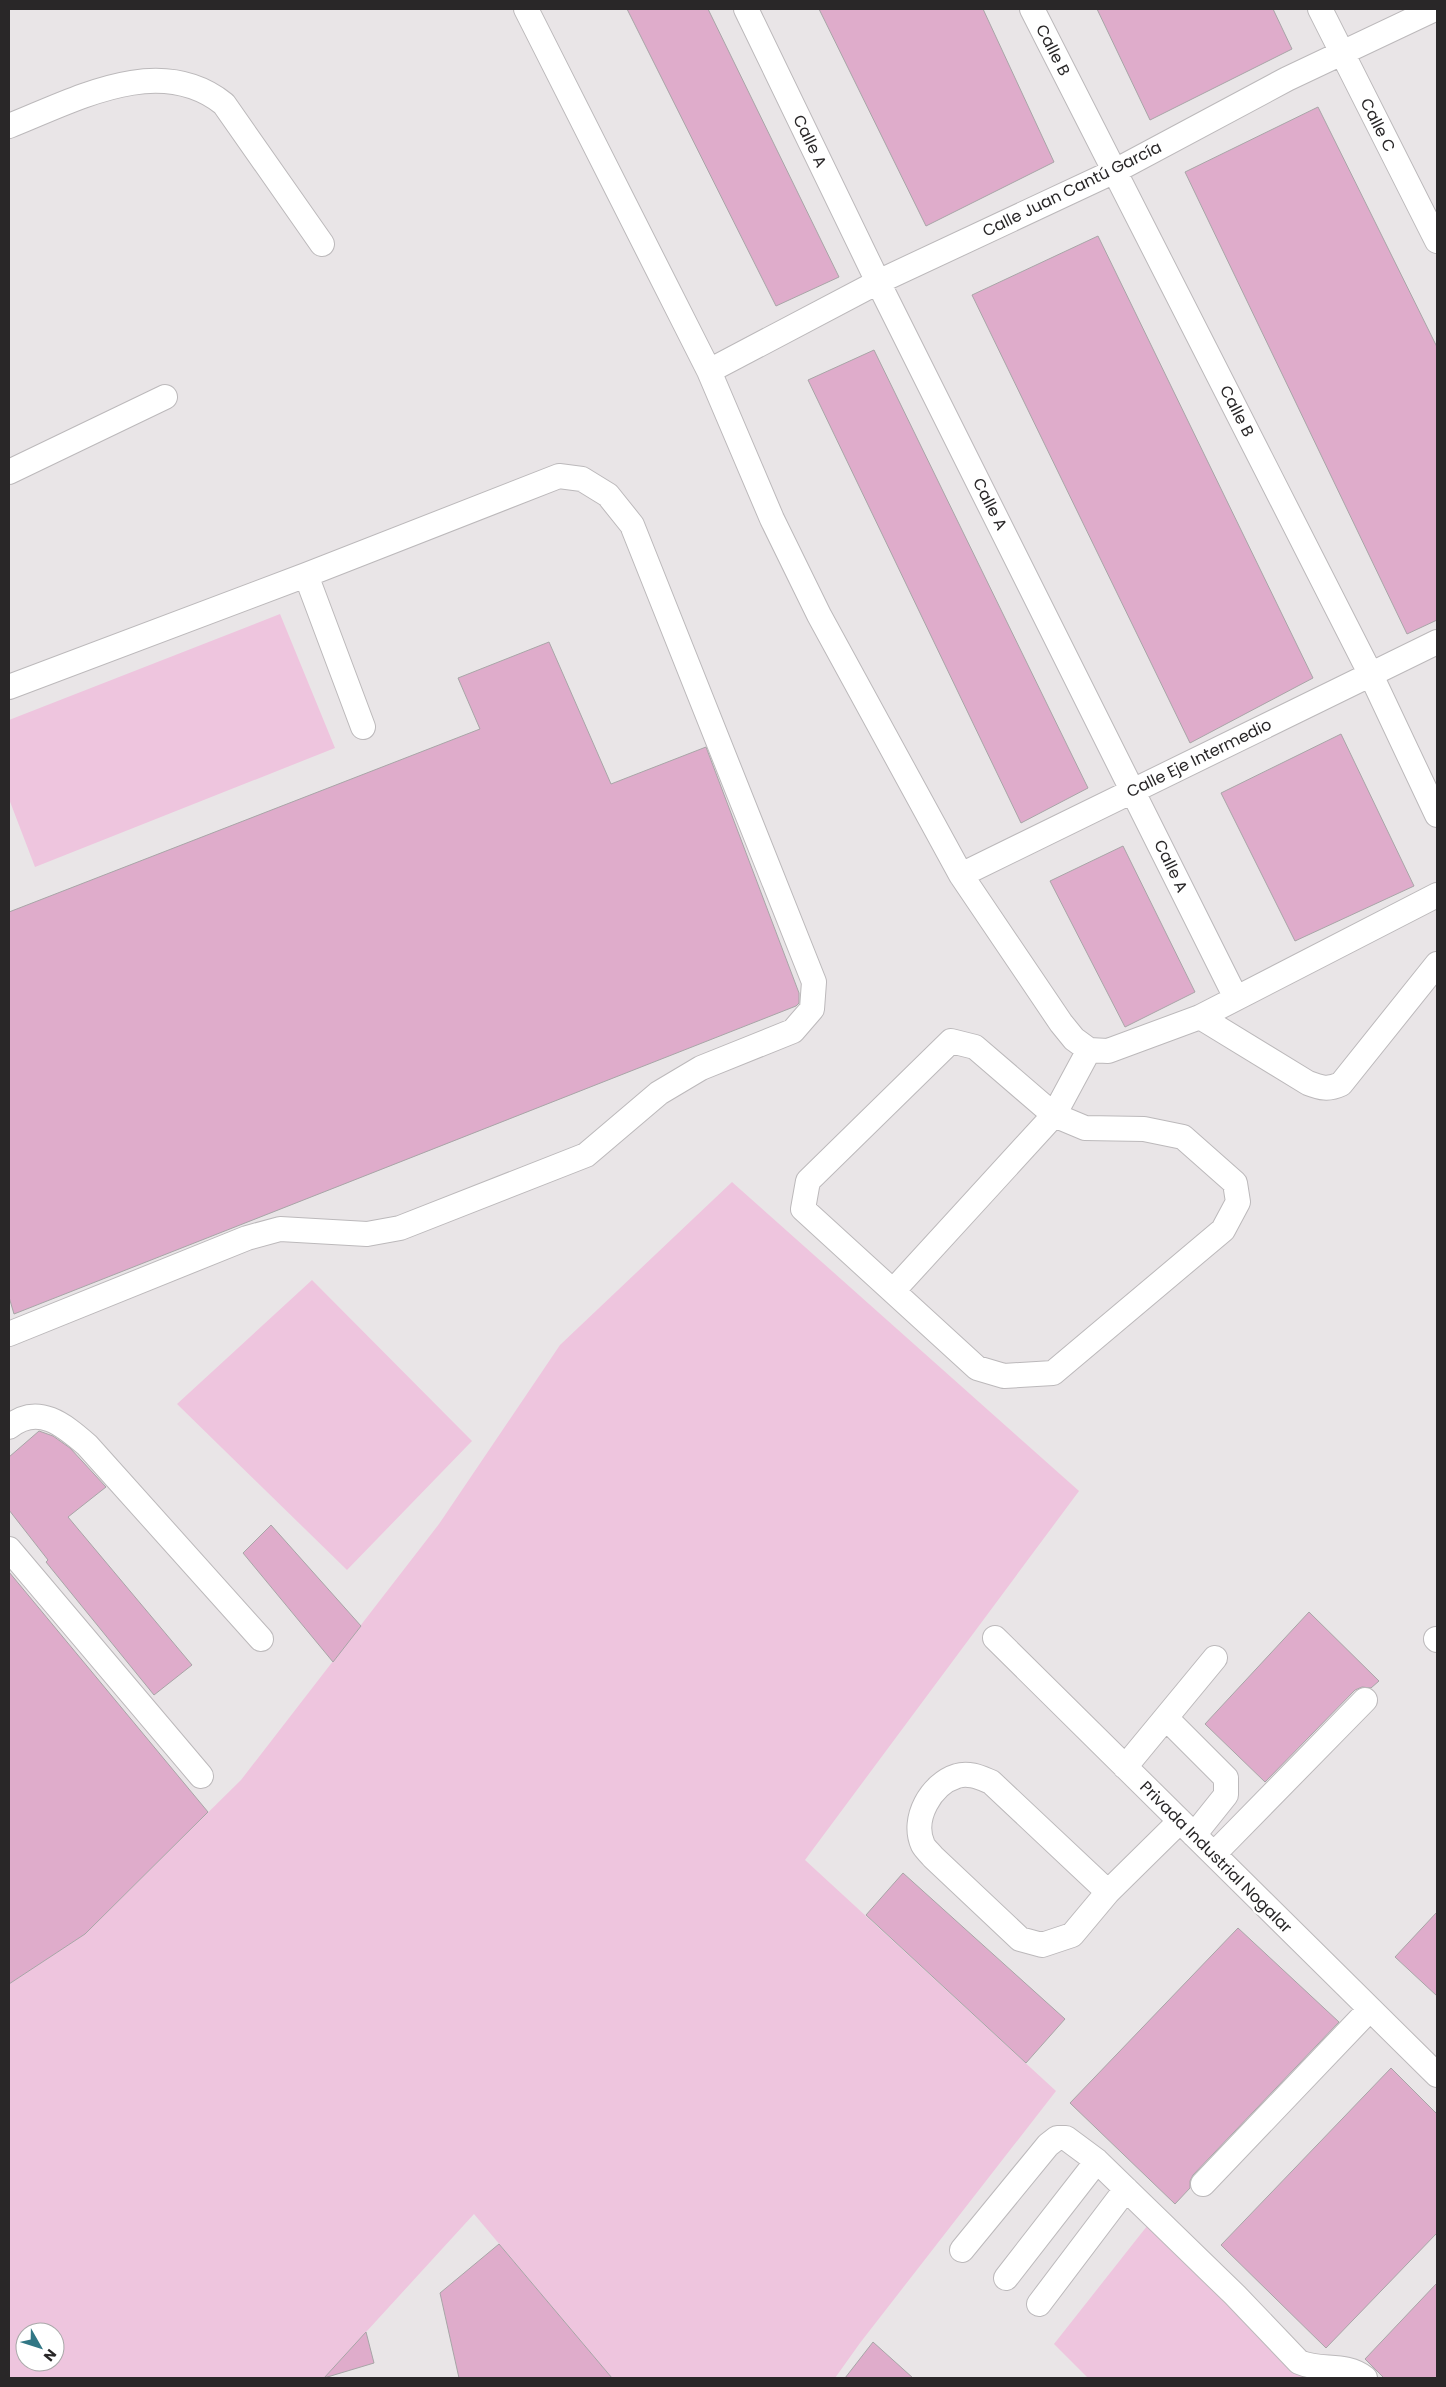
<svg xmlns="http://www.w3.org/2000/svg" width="1446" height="2387" font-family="Poppins,sans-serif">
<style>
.green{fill:#eec5de;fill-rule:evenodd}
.building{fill:#dfaccb;stroke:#a8a5a7}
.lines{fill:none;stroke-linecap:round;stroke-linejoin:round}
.minor-casing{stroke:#bcb9bb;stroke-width:26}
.minor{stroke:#fff;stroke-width:24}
.labels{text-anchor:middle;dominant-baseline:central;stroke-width:4.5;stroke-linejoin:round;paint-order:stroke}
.street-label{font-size:16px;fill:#292728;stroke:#fff}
</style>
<rect width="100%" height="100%" fill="#e9e5e7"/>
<path class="green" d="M 280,614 L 335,748 L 35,867 L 9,799 L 9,720 Z
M 732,1182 L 1079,1491 L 805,1860 L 1056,2091 L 860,2343 L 835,2378 L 612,2378 L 474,2214 L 324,2378 L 9,2378 L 9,1984 L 85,1934 L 241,1780 L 439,1524 L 560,1345 ZM 25,2332 L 55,2332 L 55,2362 L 25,2362 Z
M 312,1280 L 472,1441 L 347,1570 L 177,1404 Z
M 1151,2221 L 1307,2378 L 1345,2378 L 1088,2378 L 1054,2344 Z"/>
<path class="building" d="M 627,9 L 708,9 L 839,277 L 776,306 Z
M 819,9 L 983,9 L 1054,162 L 926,226 Z
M 1097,9 L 1273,9 L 1292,49 L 1150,120 Z
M 1318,107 L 1437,347 L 1437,620 L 1407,634 L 1185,172 Z
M 1098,236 L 1313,678 L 1190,743 L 972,295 Z
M 874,350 L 1088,788 L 1021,823 L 808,380 Z
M 549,642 L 611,784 L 706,747 L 799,993 L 799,1003 L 796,1006 L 14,1314 L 9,1297 L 9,912 L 480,729 L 458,678 Z
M 1341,734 L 1414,886 L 1295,941 L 1221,793 Z
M 1123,846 L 1195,992 L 1125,1027 L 1050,881 Z
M 39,1431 L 53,1436 L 70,1448 L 106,1487 L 68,1517 L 192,1665 L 154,1695 L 46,1562 L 48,1560 L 9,1510 L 9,1457 Z
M 271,1525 L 361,1626 L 333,1662 L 243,1553 Z
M 9,1572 L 208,1812 L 85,1934 L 9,1984 Z
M 1309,1612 L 1379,1681 L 1371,1688 L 1362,1687 L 1355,1690 L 1265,1782 L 1205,1724 Z
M 903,1873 L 1065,2019 L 1026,2063 L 866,1915 Z
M 1437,1912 L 1437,1996 L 1395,1957 Z
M 1238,1928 L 1339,2022 L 1193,2175 L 1190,2181 L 1190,2188 L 1175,2204 L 1070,2103 Z
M 1391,2068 L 1437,2114 L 1437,2233 L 1326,2348 L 1221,2245 Z
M 499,2244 L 612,2378 L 459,2378 L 440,2293 Z
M 1437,2283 L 1437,2378 L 1384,2378 L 1365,2359 Z
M 366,2332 L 374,2363 L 324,2378 Z
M 873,2342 L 913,2378 L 845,2378 Z"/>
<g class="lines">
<g class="minor-casing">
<path id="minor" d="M 526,9 L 709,371 L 772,519 L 819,615 L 961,875 L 1061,1023 L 1074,1039 L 1089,1050
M 746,9 L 878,282 L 1236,998
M 1032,9 L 1371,675 L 1437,815
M 1320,9 L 1437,241
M 9,126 C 75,100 159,52 224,104 L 322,244
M 709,371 L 878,282 L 1115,171 L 1287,79 L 1435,9
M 9,472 L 165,397
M 306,575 L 363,727
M 9,687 L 306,575 L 559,476 L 582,479 L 608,495 L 632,525 L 814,982 L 812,1009 L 793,1031 L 701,1068 L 659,1093 L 586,1155 L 400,1228 L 367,1234 L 280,1229 L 247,1238 L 9,1334
M 961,875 L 1437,642
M 1200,1017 L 1308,1083 C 1321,1088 1328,1090 1341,1084 L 1437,964
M 951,1041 L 975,1047 L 1054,1115 L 1085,1128 L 1144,1129 L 1183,1137 L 1235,1183 L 1238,1202 L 1223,1230 L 1053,1373 L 1004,1376 L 977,1368 L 803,1209 L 808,1181 Z
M 1089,1050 L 1108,1051 L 1200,1017 L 1437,895
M 893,1291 L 1054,1115 L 1089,1050
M 9,1427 C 38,1403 64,1425 87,1445 L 261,1639
M 9,1549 L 201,1776
M 995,1638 L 1437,2075
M 1436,1639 L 1437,1640
M 1166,1718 L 1226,1778 L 1226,1795 L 1194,1835
M 1125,1767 L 1215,1658
M 1214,1854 L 1365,1700
M 1108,1892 L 991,1782 C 981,1778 969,1772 957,1776 C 931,1784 911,1819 923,1845 C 925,1849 930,1853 933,1857 L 1020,1939 L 1042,1945 L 1072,1935 L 1108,1892 L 1180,1821
M 1203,2184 L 1370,2009
M 962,2250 L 1048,2145 L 1057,2138 L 1066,2138 L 1097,2161 L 1235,2295 L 1299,2362 C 1321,2372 1345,2362 1365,2378
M 1006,2278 L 1097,2161
M 1039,2304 L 1126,2189"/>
</g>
<use href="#minor" class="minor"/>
</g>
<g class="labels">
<g class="street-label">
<text transform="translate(1053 50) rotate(63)">Calle B</text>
<text transform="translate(1378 125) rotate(63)">Calle C</text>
<text transform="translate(810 141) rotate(64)">Calle A</text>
<text transform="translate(1072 189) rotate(-26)">Calle Juan Cantú García</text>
<text transform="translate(1237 411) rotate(63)">Calle B</text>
<text transform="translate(990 504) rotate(63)">Calle A</text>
<text transform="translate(1199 758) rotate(-26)">Calle Eje Intermedio</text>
<text transform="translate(1171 866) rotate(64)">Calle A</text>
<text transform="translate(1216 1857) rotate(45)">Privada Industrial Nogalar</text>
</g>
</g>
<rect width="1446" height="2387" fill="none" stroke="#292728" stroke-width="20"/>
<g transform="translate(40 2347) rotate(129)"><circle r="24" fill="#ffffff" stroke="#a9a9a9"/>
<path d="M0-4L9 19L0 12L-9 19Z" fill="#327785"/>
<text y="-8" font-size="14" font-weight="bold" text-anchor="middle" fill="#292728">N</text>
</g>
</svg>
